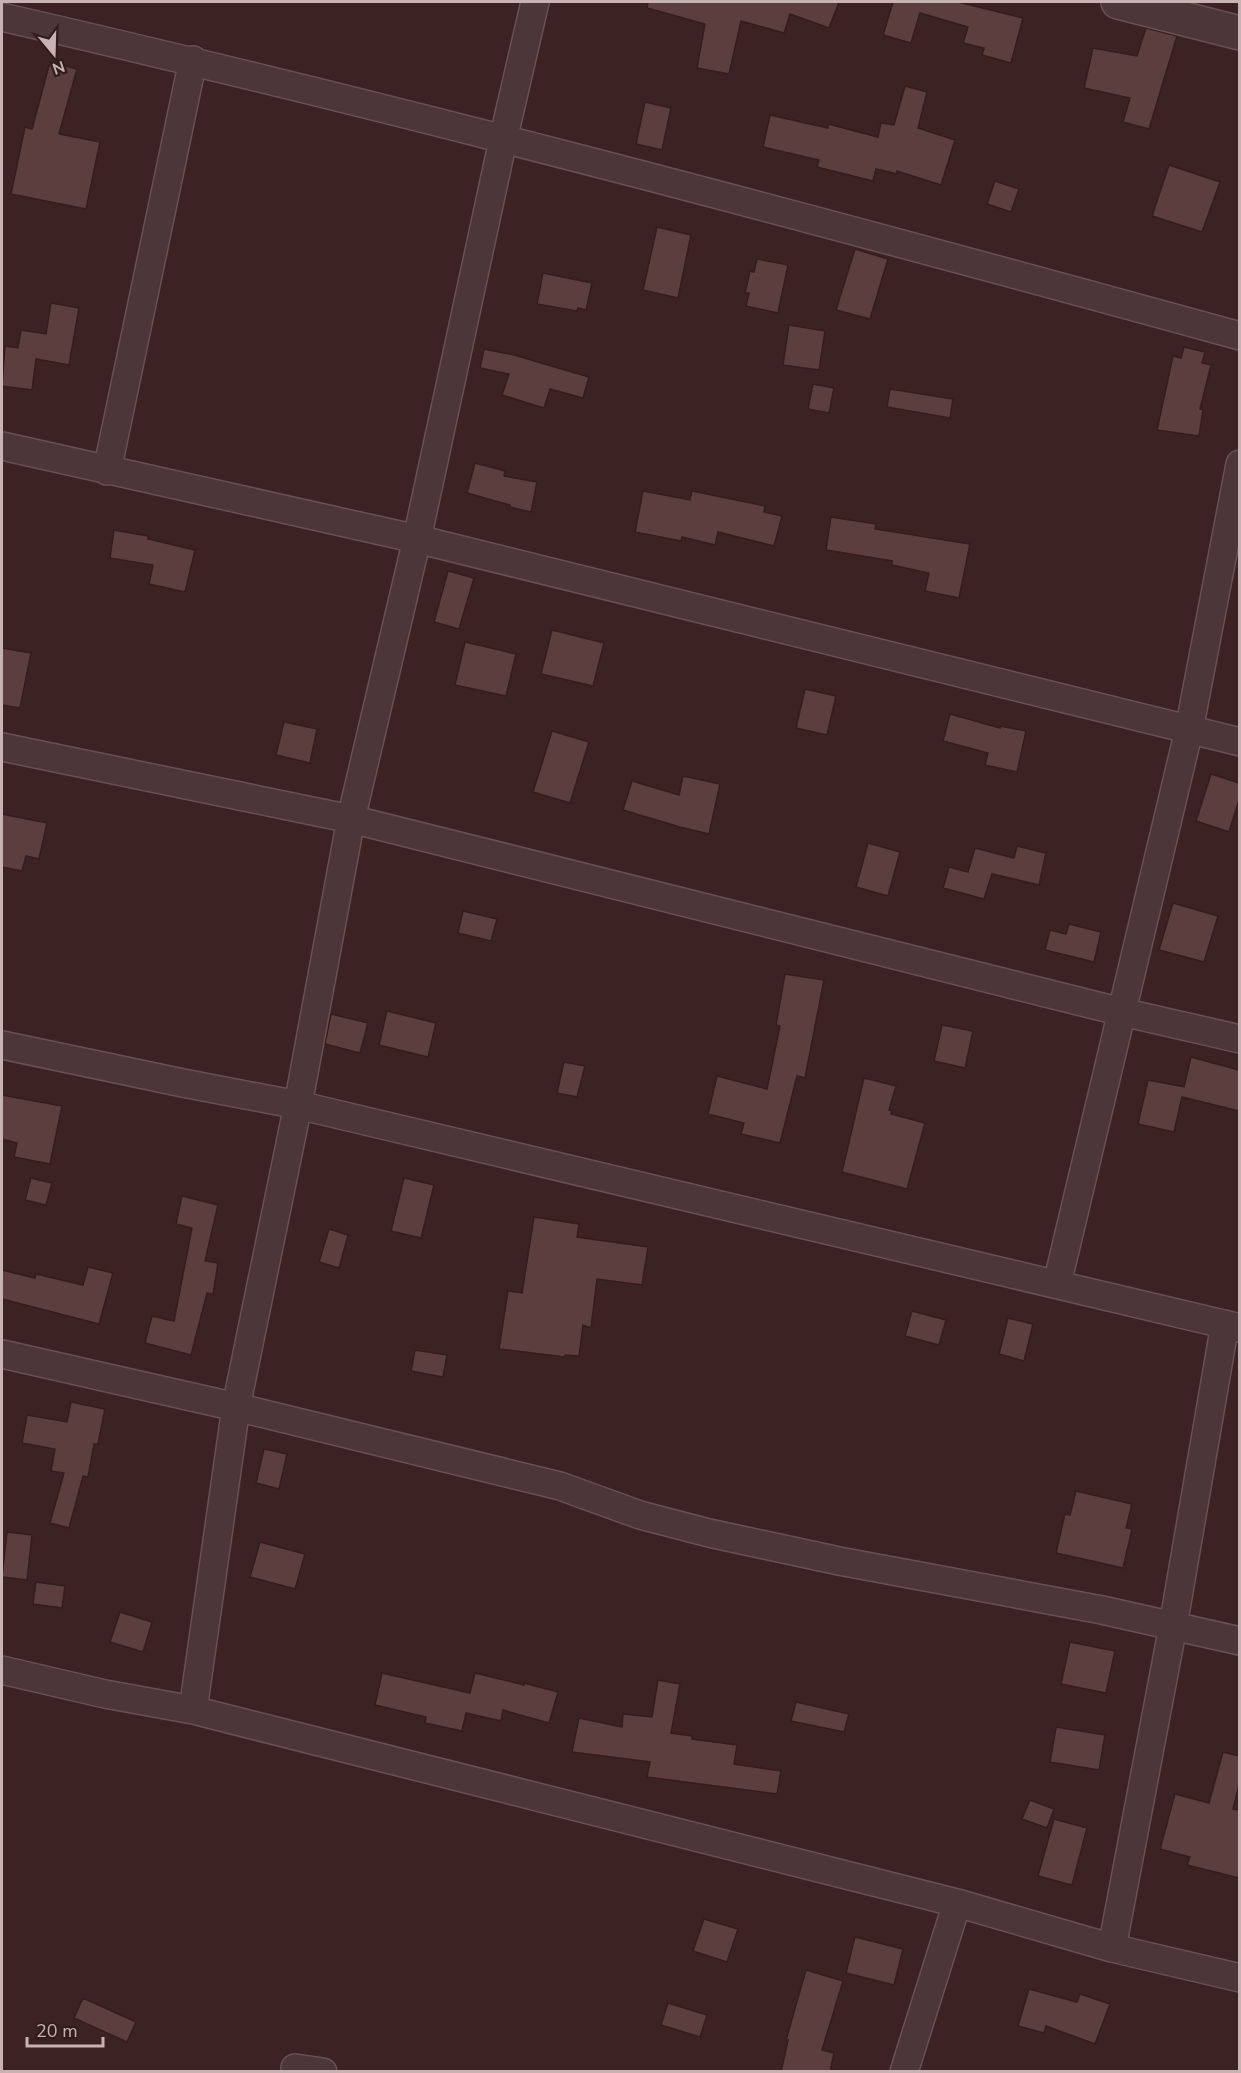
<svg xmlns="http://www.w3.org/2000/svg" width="1241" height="2073" font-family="'Nunito Sans',sans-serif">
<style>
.building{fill:#5d3e3f;stroke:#341d1e;stroke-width:1.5}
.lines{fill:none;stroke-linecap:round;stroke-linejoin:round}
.minor-casing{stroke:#685152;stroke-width:30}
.tertiary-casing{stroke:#685152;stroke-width:36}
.minor{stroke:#4d3637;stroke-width:27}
.tertiary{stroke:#4d3637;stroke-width:33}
</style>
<rect width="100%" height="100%" fill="#3d2223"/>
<path class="building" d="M 648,2 L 839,2 L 829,28 L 790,14 L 784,33 L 741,21 L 729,74 L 697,68 L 705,24 L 647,8 Z
M 893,2 L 958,2 L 1023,18 L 1011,63 L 982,55 L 984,48 L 963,43 L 968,27 L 920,13 L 911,43 L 883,35 Z
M 1146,28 L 1177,36 L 1149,129 L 1123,122 L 1130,98 L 1084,88 L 1093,48 L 1137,56 Z
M 50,62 L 77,69 L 59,134 L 100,142 L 86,209 L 11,194 L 25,127 L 32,129 Z
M 905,86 L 927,92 L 918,128 L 955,140 L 941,185 L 897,171 L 897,174 L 876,169 L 873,181 L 817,167 L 819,160 L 763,147 L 770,115 L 828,128 L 828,124 L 878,137 L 881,123 L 894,125 Z
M 645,102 L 671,108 L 662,150 L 636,144 Z
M 1169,165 L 1220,182 L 1202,232 L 1152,216 Z
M 995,181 L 1019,189 L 1011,212 L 987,204 Z
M 657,227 L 691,235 L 678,298 L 643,290 Z
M 855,249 L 888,259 L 870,319 L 836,310 Z
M 757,259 L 788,265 L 778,313 L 746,306 L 749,293 L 745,293 L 750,271 L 754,272 Z
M 543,273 L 592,283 L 586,310 L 578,308 L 577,311 L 537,304 Z
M 51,303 L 79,308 L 69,365 L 36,359 L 32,390 L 2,386 L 5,346 L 18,348 L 21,330 L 46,334 Z
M 789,325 L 825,331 L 819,370 L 783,365 Z
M 1184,347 L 1205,352 L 1202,363 L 1211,365 L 1200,409 L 1203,410 L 1199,436 L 1157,430 L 1173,356 L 1181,358 Z
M 484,349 L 514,355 L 589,377 L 583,398 L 550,389 L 544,408 L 502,395 L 509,374 L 480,368 Z
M 813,384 L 834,388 L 829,413 L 808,409 Z
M 890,389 L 953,399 L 950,418 L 887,407 Z
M 475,463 L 505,471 L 504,476 L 537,482 L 531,512 L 510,507 L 510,505 L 467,493 Z
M 643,491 L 690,500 L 692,491 L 765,506 L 764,512 L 782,516 L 774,546 L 718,532 L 715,545 L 682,537 L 681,541 L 635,532 Z
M 831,517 L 876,524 L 875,529 L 970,544 L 959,598 L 925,591 L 929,573 L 892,565 L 892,561 L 826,550 Z
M 114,530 L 148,536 L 148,539 L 195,550 L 185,592 L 149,584 L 153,565 L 110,558 Z
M 448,571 L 474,578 L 459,629 L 434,622 Z
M 552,630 L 604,643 L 593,686 L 541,674 Z
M 465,642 L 516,654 L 506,696 L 455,685 Z
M 2,648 L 31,653 L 20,708 L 2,705 Z
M 805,689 L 836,696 L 827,735 L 796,728 Z
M 950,714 L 1000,728 L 1000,726 L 1026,731 L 1017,772 L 985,765 L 988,753 L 943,741 Z
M 284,722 L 317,729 L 310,763 L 276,755 Z
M 552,731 L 589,742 L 570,803 L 533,792 Z
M 1211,774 L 1239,783 L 1239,800 L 1229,832 L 1196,821 Z
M 683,776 L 720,784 L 709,834 L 680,827 L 623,810 L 632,781 L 679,795 Z
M 2,814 L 47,823 L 39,859 L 26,856 L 22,871 L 2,867 Z
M 868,843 L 900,852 L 888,896 L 856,887 Z
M 1017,846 L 1046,853 L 1039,885 L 992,874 L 984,899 L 943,888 L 949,867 L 968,872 L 975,848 L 1014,858 Z
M 1173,903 L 1218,916 L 1204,962 L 1159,950 Z
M 463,911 L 497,919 L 491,941 L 458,933 Z
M 1069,924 L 1101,932 L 1094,962 L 1045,950 L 1050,930 L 1066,934 Z
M 785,974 L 824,980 L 805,1078 L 797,1076 L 780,1143 L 741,1134 L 744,1123 L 708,1114 L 717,1076 L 767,1089 L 780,1026 L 776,1025 Z
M 387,1011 L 436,1023 L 428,1057 L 379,1045 Z
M 331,1014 L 368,1023 L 360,1053 L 325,1044 Z
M 942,1025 L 973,1031 L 965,1068 L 934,1061 Z
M 1191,1057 L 1239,1070 L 1239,1111 L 1182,1097 L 1174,1132 L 1138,1124 L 1148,1080 L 1184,1087 Z
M 564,1062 L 585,1066 L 577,1097 L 557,1093 Z
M 864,1078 L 896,1086 L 889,1110 L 892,1111 L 891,1114 L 925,1123 L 907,1189 L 842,1172 Z
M 2,1095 L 62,1106 L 50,1164 L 14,1157 L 17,1143 L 2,1139 Z
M 31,1178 L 52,1183 L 46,1205 L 25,1200 Z
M 404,1178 L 434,1185 L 421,1238 L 391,1231 Z
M 182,1196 L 218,1205 L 205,1261 L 218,1263 L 213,1294 L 207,1293 L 191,1355 L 145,1343 L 152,1316 L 174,1321 L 192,1228 L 176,1224 Z
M 534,1217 L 579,1224 L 577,1237 L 648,1247 L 642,1285 L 597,1279 L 591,1328 L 583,1325 L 579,1356 L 565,1355 L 565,1357 L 499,1349 L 508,1291 L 522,1293 Z
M 329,1229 L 348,1235 L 339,1268 L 319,1262 Z
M 88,1267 L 113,1273 L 99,1324 L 2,1299 L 2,1270 L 35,1278 L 36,1274 L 83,1285 Z
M 912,1311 L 946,1320 L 939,1345 L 905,1336 Z
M 1008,1318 L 1033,1324 L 1024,1361 L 999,1354 Z
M 415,1350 L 447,1355 L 443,1377 L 411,1371 Z
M 71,1402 L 105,1409 L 98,1444 L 94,1444 L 88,1477 L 83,1476 L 69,1528 L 50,1523 L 64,1473 L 51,1471 L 55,1449 L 22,1443 L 27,1415 L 67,1422 Z
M 264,1449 L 287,1454 L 279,1489 L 256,1483 Z
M 1076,1491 L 1132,1504 L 1126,1528 L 1132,1529 L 1123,1568 L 1056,1553 L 1065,1514 L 1070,1515 Z
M 7,1532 L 32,1535 L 27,1580 L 2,1577 Z
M 260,1542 L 305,1554 L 295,1589 L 250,1577 Z
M 36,1582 L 65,1586 L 62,1608 L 33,1604 Z
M 120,1612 L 152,1622 L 143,1652 L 110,1642 Z
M 1070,1642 L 1115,1651 L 1106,1693 L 1061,1684 Z
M 382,1673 L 470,1693 L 475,1673 L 524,1685 L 524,1683 L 558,1692 L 549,1723 L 503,1710 L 501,1721 L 466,1713 L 462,1731 L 425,1723 L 426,1717 L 375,1705 Z
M 658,1680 L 680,1684 L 671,1733 L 692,1736 L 692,1739 L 737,1745 L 734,1764 L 781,1771 L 777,1794 L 647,1777 L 650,1762 L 572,1752 L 579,1718 L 622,1727 L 623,1714 L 652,1717 Z
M 796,1702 L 849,1714 L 844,1732 L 791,1721 Z
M 1056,1727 L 1105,1735 L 1099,1770 L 1050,1762 Z
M 1223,1752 L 1239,1756 L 1239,1785 L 1233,1809 L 1239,1810 L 1239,1878 L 1187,1865 L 1190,1857 L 1160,1849 L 1175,1794 L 1209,1803 Z
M 1030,1800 L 1054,1809 L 1047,1828 L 1022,1819 Z
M 1054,1819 L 1087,1828 L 1072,1885 L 1038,1876 Z
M 704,1919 L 738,1929 L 727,1962 L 693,1951 Z
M 855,1937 L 903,1949 L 894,1985 L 846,1973 Z
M 806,1970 L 843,1981 L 822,2050 L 834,2053 L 830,2072 L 781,2072 L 788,2040 L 786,2040 Z
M 1029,1989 L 1077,2002 L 1080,1994 L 1110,2004 L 1095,2044 L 1046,2026 L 1044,2033 L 1018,2026 Z
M 83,1998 L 136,2022 L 127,2042 L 74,2018 Z
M 668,2003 L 707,2015 L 700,2037 L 661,2025 Z"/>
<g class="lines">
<g class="minor-casing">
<path id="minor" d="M 2,17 C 417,112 829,223 1240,336
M 2,446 L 417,539 L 1240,742
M 107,471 L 193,60
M 2,747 L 351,819 L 1122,1012 L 1240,1039
M 2,1045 L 183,1083 L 298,1105 L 1240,1328
M 1057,1284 L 1189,730 L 1240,464
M 2,1354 L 236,1407 L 560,1486 L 640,1515 L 709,1533 L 839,1561 L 1102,1610 L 1240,1641
M 2,1670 L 105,1694 L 193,1710 L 236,1407 L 298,1105 L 351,819 L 417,539 L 503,140 L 535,2
M 193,1710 L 957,1903 L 1112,1948 L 1240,1978
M 1112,1948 L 1173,1626 L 1225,1324
M 295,2068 L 323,2072
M 904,2072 L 957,1903"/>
</g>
<g class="tertiary-casing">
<path id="tertiary" d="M 1118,2 L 1240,33"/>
</g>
<use href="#minor" class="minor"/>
<use href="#tertiary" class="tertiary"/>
</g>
<rect width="1241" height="2073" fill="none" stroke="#c9b2b2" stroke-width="6"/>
<g transform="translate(54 54) rotate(161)" stroke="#321c1c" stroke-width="4.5" paint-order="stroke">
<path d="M0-4.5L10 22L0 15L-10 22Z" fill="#c9b2b2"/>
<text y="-9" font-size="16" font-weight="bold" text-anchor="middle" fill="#c9b2b2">N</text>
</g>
<path d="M27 2037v9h76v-9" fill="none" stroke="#c9b2b2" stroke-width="3"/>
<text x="36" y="2037" font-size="18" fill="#c9b2b2" stroke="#321c1c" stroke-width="4.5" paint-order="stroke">20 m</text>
</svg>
